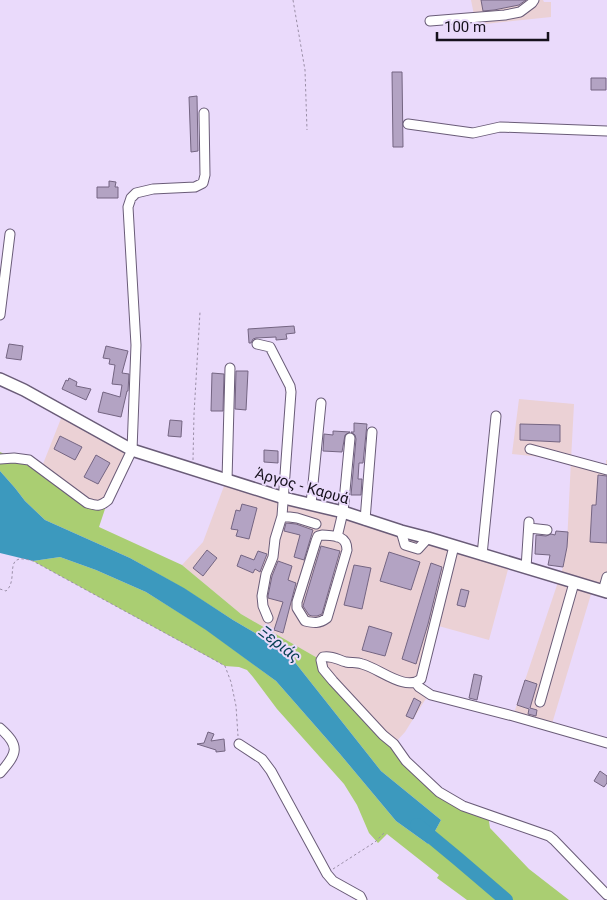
<svg xmlns="http://www.w3.org/2000/svg" width="607" height="900" font-family="Roboto,sans-serif">
<style>
.industrial{fill:#ebd1d5}
.green{fill:#aace72}
.water{fill:#3c99be}
.lines{fill:none;stroke-linecap:round;stroke-linejoin:round}
.river{stroke:#3c99be;stroke-width:14}
.building{fill:#b3a3c3;stroke:#746582}
.minor-casing{stroke:#6a5c78;stroke-width:11}
.major-casing{stroke:#6a5c78;stroke-width:14}
.path{stroke:#9b8fa8;stroke-width:1;stroke-dasharray:2.5 2.5;stroke-linecap:butt}
.minor{stroke:#fff;stroke-width:9}
.major{stroke:#fff;stroke-width:11}
.labels{text-anchor:middle;dominant-baseline:central;stroke-width:4;stroke-linejoin:round;paint-order:stroke}
.street-label{font-size:15px;fill:#16111c;stroke:#eadafb}
.water-label{font-size:16px;font-style:italic;fill:#043d50;stroke:#eadafb}
</style>
<rect width="100%" height="100%" fill="#eadafb"/>
<path class="industrial" d="M 471,0 L 543,0 L 544,2 L 551,2 L 551,17 L 476,25 Z
M 519,399 L 574,404 L 571,460 L 606,466 L 606,460 L 607,460 L 607,590 L 560,576 L 563,567 L 567,544 L 571,460 L 512,454 Z
M 62,416 L 130,453 L 108,500 L 96,505 L 41,469 Z
M 227,478 L 510,562 L 489,640 L 435,625 L 417,683 L 431,695 L 425,700 L 405,732 L 394,744 L 333,681 L 321,660 L 241,614 L 182,565 L 203,542 Z
M 558,582 L 592,591 L 551,727 L 513,716 Z"/>
<path class="green" d="M 0,452 L 14,458 L 29,460 L 87,503 L 108,500 L 99,527 L 182,565 L 241,614 L 321,660 L 323,669 L 439,792 L 488,815 L 490,828 L 529,869 L 569,900 L 467,900 L 437,878 L 439,875 L 387,834 L 378,843 L 369,833 L 357,805 L 344,784 L 277,709 L 253,677 L 247,670 L 239,667 L 225,666 L 33,561 L 60,557 L 96,570 L 146,592 L 207,630 L 276,681 L 340,754 L 396,821 L 428,844 L 441,820 L 381,771 L 286,651 L 233,620 L 183,588 L 130,558 L 45,520 L 25,501 L 15,488 L 0,471 Z"/>
<path class="water" d="M 0,471 L 15,488 L 25,501 L 45,520 L 130,558 L 184,588 L 233,620 L 286,651 L 381,771 L 441,820 L 428,844 L 396,821 L 340,754 L 276,681 L 206,630 L 146,592 L 96,570 L 60,557 L 33,561 L 0,553 Z"/>
<g class="lines">
<path class="river" d="M 417,825 L 458,859 L 506,900"/>
</g>
<path class="building" d="M 481,0 L 526,0 L 519,5 L 494,10 L 483,11 Z
M 392,72 L 402,72 L 403,147 L 393,147 Z
M 591,78 L 606,78 L 606,90 L 591,90 Z
M 197,96 L 198,151 L 191,152 L 189,97 Z
M 109,181 L 116,182 L 115,187 L 118,187 L 118,198 L 97,198 L 97,187 L 109,187 Z
M 294,326 L 295,333 L 286,334 L 287,339 L 276,340 L 276,337 L 256,338 L 253,339 L 251,343 L 249,343 L 248,329 Z
M 9,344 L 23,346 L 21,360 L 6,358 Z
M 106,346 L 128,351 L 122,373 L 129,374 L 128,391 L 127,391 L 121,417 L 98,412 L 103,392 L 120,397 L 122,385 L 112,384 L 115,365 L 109,364 L 110,359 L 103,358 Z
M 236,371 L 248,371 L 246,410 L 235,409 Z
M 212,373 L 224,374 L 223,411 L 211,411 Z
M 69,378 L 77,382 L 76,386 L 91,389 L 86,400 L 62,389 L 66,380 L 68,381 Z
M 170,420 L 182,421 L 181,437 L 168,436 Z
M 354,423 L 367,424 L 363,463 L 359,463 L 358,479 L 362,479 L 361,495 L 351,495 L 356,439 L 355,435 L 351,432 L 354,432 Z
M 520,424 L 560,425 L 560,442 L 520,440 Z
M 333,431 L 350,432 L 345,435 L 342,452 L 323,451 L 324,434 L 333,435 Z
M 60,436 L 82,447 L 75,460 L 54,449 Z
M 264,450 L 278,451 L 278,463 L 264,462 Z
M 96,455 L 110,463 L 98,484 L 84,477 Z
M 598,475 L 607,476 L 607,543 L 590,542 L 592,505 L 596,505 Z
M 242,504 L 257,508 L 249,539 L 236,536 L 238,530 L 231,529 L 236,510 L 240,511 Z
M 286,523 L 296,524 L 313,530 L 304,560 L 294,557 L 300,535 L 284,531 Z
M 556,531 L 568,532 L 567,547 L 563,567 L 548,565 L 550,555 L 535,554 L 536,535 L 546,536 L 551,534 L 555,535 Z
M 321,546 L 340,551 L 322,614 L 317,616 L 312,616 L 309,615 L 303,606 Z
M 207,550 L 217,558 L 203,576 L 193,568 Z
M 258,551 L 267,554 L 260,572 L 255,569 L 253,573 L 237,566 L 241,555 L 254,560 Z
M 389,552 L 420,562 L 411,590 L 380,581 Z
M 278,561 L 292,566 L 288,580 L 296,583 L 283,633 L 274,630 L 283,602 L 268,598 L 268,596 L 272,576 Z
M 431,563 L 442,567 L 428,624 L 416,664 L 402,659 Z
M 354,565 L 371,568 L 362,609 L 344,605 Z
M 461,589 L 469,591 L 465,607 L 457,605 Z
M 369,626 L 392,633 L 385,656 L 362,650 Z
M 474,674 L 482,676 L 477,700 L 469,698 Z
M 525,680 L 537,684 L 530,708 L 537,710 L 536,716 L 528,714 L 529,709 L 517,705 Z
M 414,698 L 421,702 L 413,719 L 406,716 Z
M 208,732 L 214,734 L 211,741 L 224,739 L 225,751 L 216,752 L 216,750 L 197,744 L 204,743 Z
M 600,771 L 607,776 L 607,783 L 604,787 L 594,781 Z"/>
<g class="lines">
<g class="minor-casing">
<path id="minor" d="M 430,21 L 505,15 L 520,12 L 532,3 L 534,0
M 408,124 L 473,133 L 500,127 L 607,131
M 0,315 L 10,234
M 257,344 L 270,347 L 290,386 L 291,392 L 282,516 L 275,539 L 273,557 L 266,574 L 262,596 L 263,606 L 268,618
M 530,449 L 607,470
M 0,459 L 14,458 L 29,460 L 87,503 C 97,506 100,507 108,500 L 132,450 L 136,345 L 128,207 L 131,198 L 136,193 L 153,189 L 195,187 L 203,183 L 205,175 L 204,113
M 227,480 L 230,368
M 311,504 L 321,403
M 282,516 L 297,518 L 316,524
M 365,520 L 372,432
M 529,528 L 547,530
M 401,531 L 405,545 L 418,549 L 428,538
M 322,535 C 334,536 347,535 347,550 L 327,618 C 319,624 314,623 305,621 L 297,608 L 297,602 L 316,541 L 318,536 Z
M 337,537 L 343,512 L 350,438
M 454,546 L 421,679 C 405,692 379,668 362,664 C 357,662 351,663 346,662 C 338,660 332,655 323,657 L 321,660 L 323,669 L 333,681 L 383,735 L 394,744 L 406,761 L 439,792 L 463,806 L 549,836 L 554,840 L 607,895
M 482,555 L 496,416
M 526,568 L 529,522
M 603,591 L 607,577
M 416,683 L 419,687 L 431,695 L 513,716 L 607,743
M 540,702 L 574,583
M 0,728 C 20,746 18,753 0,773
M 239,744 L 262,759 L 271,771 L 327,874 L 333,881 L 360,896 L 362,900"/>
</g>
<g class="major-casing">
<path id="major" d="M 0,379 L 24,390 L 132,450 L 284,498 L 343,512 L 401,531 L 428,538 L 607,592"/>
</g>
<path class="path" d="M 293,0 L 305,70 L 307,130
M 193,460 L 194,414 L 200,312
M 0,589 L 6,591 C 20,579 1,551 33,561 L 211,658 L 225,666 L 231,682 L 236,706 L 238,736
M 333,869 L 375,842 L 384,833"/>
<use href="#minor" class="minor"/>
<use href="#major" class="major"/>
</g>
<g class="labels">
<g class="street-label">
<text transform="translate(302 486) rotate(16)">Άργος - Καρυά</text>
</g>
<g class="water-label">
<text transform="translate(280 644) rotate(38)">Ξεριάς</text>
</g>
</g>
<path d="M437 32v8h111v-8" fill="none" stroke="#16111c" stroke-width="2.5"/>
<text x="444" y="32" font-size="15" fill="#16111c" stroke="#eadafb" stroke-width="4" paint-order="stroke">100 m</text>
</svg>
